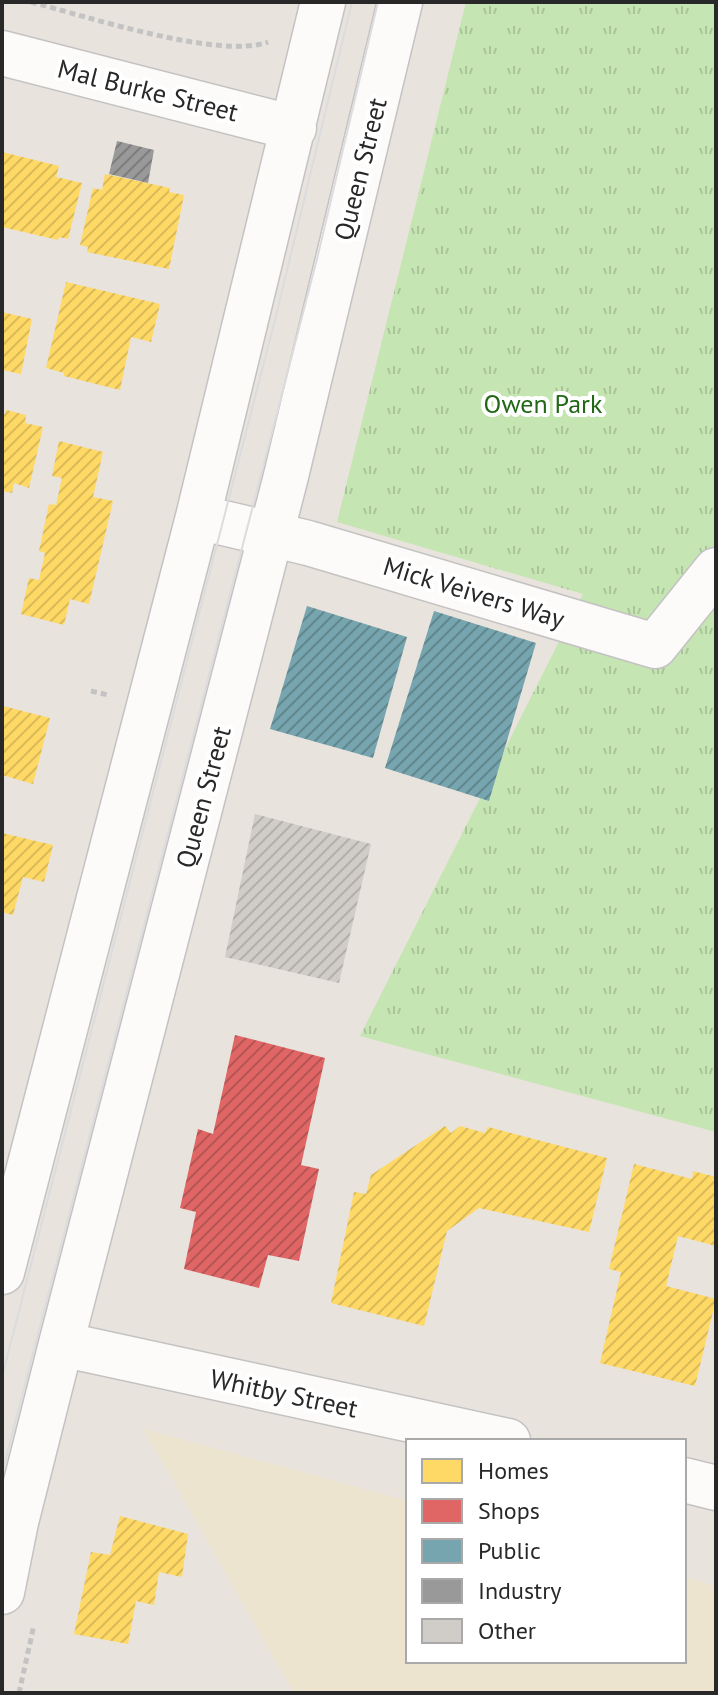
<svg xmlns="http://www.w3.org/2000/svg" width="718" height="1695" font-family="'PT Sans',sans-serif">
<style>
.education{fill:#ece4cf}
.park{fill:url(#park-tufts)}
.homes{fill:url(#homes-hatch)}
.shops{fill:url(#shops-hatch)}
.public{fill:url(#public-hatch)}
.industry{fill:url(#industry-hatch)}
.building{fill:url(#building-hatch)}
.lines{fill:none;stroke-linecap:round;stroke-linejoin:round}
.minor-casing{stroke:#c4c2c2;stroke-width:47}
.path{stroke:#c4c3c3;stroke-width:5;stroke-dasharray:6 4;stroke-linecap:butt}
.minor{stroke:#fcfbfa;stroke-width:44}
.tram{stroke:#dcdcde;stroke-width:2}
.labels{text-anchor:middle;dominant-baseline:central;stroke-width:8;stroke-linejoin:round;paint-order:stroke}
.street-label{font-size:26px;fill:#282828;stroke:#fff}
.park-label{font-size:26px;fill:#206814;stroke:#fff}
</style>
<defs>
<pattern id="park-tufts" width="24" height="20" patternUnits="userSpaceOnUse" patternTransform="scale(2)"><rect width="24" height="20" fill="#c5e5b2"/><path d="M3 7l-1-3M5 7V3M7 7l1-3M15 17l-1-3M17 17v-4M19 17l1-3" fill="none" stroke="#a9c499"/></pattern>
<pattern id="homes-hatch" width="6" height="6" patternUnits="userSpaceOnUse" patternTransform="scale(2)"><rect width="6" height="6" fill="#ffd966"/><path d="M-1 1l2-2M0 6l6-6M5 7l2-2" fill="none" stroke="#dbba58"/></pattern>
<pattern id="shops-hatch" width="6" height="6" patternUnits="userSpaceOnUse" patternTransform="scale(2)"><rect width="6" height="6" fill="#e06666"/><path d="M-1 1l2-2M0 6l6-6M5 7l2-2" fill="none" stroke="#b65454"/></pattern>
<pattern id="public-hatch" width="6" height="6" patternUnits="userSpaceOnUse" patternTransform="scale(2)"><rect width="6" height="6" fill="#76a5af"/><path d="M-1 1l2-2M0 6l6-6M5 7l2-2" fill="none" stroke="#61868e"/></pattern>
<pattern id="industry-hatch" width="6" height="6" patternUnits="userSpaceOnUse" patternTransform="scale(2)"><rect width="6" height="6" fill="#999"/><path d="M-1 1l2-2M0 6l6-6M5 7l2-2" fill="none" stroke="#7d7d7d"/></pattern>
<pattern id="building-hatch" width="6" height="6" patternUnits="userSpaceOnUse" patternTransform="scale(2)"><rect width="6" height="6" fill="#d0cdc8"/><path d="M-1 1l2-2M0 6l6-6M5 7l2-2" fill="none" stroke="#b3b0ac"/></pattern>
</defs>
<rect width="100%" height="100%" fill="#e8e3dc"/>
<path class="education" d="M 144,1429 L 408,1501 L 408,1661 L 684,1661 L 684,1577 L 716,1586 L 716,1693 L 294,1693 Z"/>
<path class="park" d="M 466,2 L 716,2 L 716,1132 L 360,1036 L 583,594 L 337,522 Z"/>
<path class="homes" d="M 2,152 L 59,166 L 56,177 L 82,183 L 68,239 L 59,237 L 58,240 L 2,227 Z
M 105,174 L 170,188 L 169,192 L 184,195 L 169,269 L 87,252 L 88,247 L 80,245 L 93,188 L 102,190 Z
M 66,282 L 160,304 L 151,342 L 131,337 L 120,390 L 64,376 L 64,373 L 46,368 Z
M 2,312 L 32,319 L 21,374 L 2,370 Z
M 6,410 L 26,415 L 25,423 L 43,427 L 29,488 L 14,483 L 12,493 L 2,491 L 2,413 L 5,414 Z
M 59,441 L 103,452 L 93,497 L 113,501 L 89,604 L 70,599 L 64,625 L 21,614 L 29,578 L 39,580 L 45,553 L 39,551 L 49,504 L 56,505 L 62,478 L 52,476 Z
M 3,706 L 50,718 L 33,784 L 2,775 Z
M 2,833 L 53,845 L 44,882 L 23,877 L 13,915 L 2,912 Z
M 445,1126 L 451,1133 L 460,1126 L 485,1133 L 488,1127 L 607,1158 L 589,1232 L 479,1208 L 447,1231 L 424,1326 L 331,1303 L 354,1192 L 366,1194 L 371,1175 Z
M 634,1164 L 692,1179 L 693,1171 L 716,1177 L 716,1246 L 678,1236 L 666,1286 L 716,1299 L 695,1386 L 600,1363 L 621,1272 L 609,1269 Z
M 120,1516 L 188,1534 L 182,1577 L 159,1572 L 154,1605 L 136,1601 L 128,1644 L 74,1634 L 91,1552 L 110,1555 Z"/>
<path class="shops" d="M 235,1035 L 325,1058 L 301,1165 L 319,1169 L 299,1261 L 268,1255 L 259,1288 L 184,1269 L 196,1212 L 180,1208 L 198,1129 L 213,1134 Z"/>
<path class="public" d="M 307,606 L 407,637 L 373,758 L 270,729 Z
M 434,611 L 536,643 L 489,801 L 385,768 Z"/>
<path class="industry" d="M 117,141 L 154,150 L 148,183 L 109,174 Z"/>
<path class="building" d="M 255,814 L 371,844 L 339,983 L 225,957 Z"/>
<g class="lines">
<g class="minor-casing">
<path id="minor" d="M 2,53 L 294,128
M 198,517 L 308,543 L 655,646 L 716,570
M 2,1272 L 198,517 L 323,2
M 61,1344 L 508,1441
M 684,1480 L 716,1488
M 2,1592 L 16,1522 L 61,1344 L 285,480 L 400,2"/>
</g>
<path class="path" d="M 31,2 C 85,16 220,60 268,42
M 91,691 L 108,695
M 19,1693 L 34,1625"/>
<use href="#minor" class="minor"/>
<path class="tram" d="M 2,1377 L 276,316 L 352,2
M 2,1473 L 317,259 L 378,2"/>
</g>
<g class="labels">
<g class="street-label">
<text transform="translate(148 90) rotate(14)">Mal Burke Street</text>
<text transform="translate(360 169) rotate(-76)">Queen Street</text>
<text transform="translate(474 592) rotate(17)">Mick Veivers Way</text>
<text transform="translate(203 797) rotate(-75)">Queen Street</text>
<text transform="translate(284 1393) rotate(12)">Whitby Street</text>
</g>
<g class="park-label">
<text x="543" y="403">Owen Park</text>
</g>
</g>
<rect width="718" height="1695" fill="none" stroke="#282828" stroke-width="8"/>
<rect x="406" y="1439" width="280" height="224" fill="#ffffff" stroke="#a9a9a9" stroke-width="2"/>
<rect x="422" y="1459" width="40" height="24" fill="#ffd966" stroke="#a9a9a9" stroke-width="2"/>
<text x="478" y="1479" font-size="24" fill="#282828">Homes</text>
<rect x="422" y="1499" width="40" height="24" fill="#e06666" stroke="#a9a9a9" stroke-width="2"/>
<text x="478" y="1519" font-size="24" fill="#282828">Shops</text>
<rect x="422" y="1539" width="40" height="24" fill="#76a5af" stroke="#a9a9a9" stroke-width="2"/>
<text x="478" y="1559" font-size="24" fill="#282828">Public</text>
<rect x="422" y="1579" width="40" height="24" fill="#999999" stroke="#a9a9a9" stroke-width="2"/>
<text x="478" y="1599" font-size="24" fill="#282828">Industry</text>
<rect x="422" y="1619" width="40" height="24" fill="#d0cdc8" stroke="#a9a9a9" stroke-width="2"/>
<text x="478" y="1639" font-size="24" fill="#282828">Other</text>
</svg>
